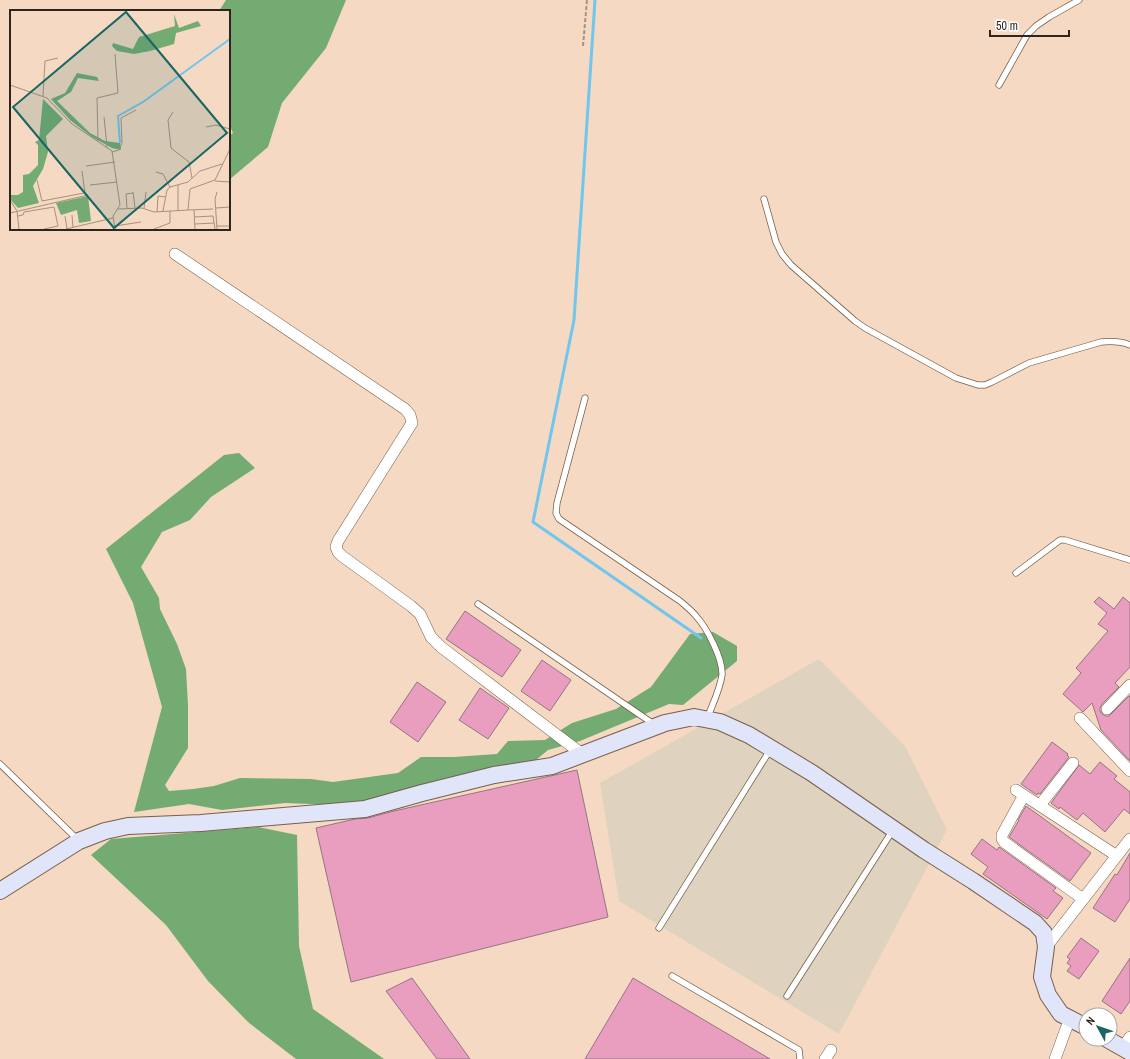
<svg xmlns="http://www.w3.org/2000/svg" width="1130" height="1059" font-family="'Archivo Narrow',sans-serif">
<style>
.industrial{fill:#dfd3bf}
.forest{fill:#73ab73}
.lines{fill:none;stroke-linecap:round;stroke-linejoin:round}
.stream{stroke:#71c6ee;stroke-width:3}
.building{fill:#ea9ebf;stroke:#957582}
.lane-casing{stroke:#775f4b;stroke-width:7}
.street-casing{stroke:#775f4b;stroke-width:12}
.secondary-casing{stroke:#775f4b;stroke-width:18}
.path{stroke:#a79281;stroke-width:2;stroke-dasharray:4 2;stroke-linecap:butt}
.lane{stroke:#fff;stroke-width:5.5}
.street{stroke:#fff;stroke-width:11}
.secondary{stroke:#e0e5f9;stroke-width:16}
.inset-river{fill:none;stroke:#71c6ee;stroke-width:2}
.inset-road{fill:none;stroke:#a69180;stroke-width:1}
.view{fill:#196663;fill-opacity:0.15;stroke:#196663;stroke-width:2}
.inset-edge{fill:none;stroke:#2f251c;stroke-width:2}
</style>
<rect width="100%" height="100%" fill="#f5d9c2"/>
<path class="industrial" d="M 819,659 L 905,746 L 947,830 L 839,1034 L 619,901 L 600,783 Z"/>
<path class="forest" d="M 226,0 L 346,0 L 326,48 L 282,103 L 268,147 L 229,180 L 229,136 L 233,133 L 229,124 L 229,11 L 219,11 Z
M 239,453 L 255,468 L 211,497 L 190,520 L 162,532 L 141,567 L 159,598 L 160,609 L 177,644 L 186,669 L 188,706 L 188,748 L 165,785 L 169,791 L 193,789 L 214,786 L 240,778 L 311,779 L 333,782 L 398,773 L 421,757 L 454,757 L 497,754 L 508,741 L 545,740 L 572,723 L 616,709 L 651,687 L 690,634 L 713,632 L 737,646 L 737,661 L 683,705 L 669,704 L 580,741 L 548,750 L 530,765 L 394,796 L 337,805 L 285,803 L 222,810 L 189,804 L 134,812 L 162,707 L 133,603 L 106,549 L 224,455 Z
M 258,827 L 297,835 L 299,946 L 313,1009 L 384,1059 L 296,1059 L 248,1022 L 208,981 L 166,925 L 91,855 L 111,839 Z"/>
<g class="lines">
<path class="stream" d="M 595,0 L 574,320 L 533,522 L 701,638"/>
</g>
<path class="building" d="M 1099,597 L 1114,609 L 1123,597 L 1130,603 L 1130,667 L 1115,683 L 1119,687 L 1102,704 L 1100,708 L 1100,711 L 1102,714 L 1106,716 L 1109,716 L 1129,696 L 1130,696 L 1130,761 L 1101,730 L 1092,703 L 1083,712 L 1063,694 L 1081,673 L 1076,668 L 1108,631 L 1098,624 L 1107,613 L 1094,602 Z
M 465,611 L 521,650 L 502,677 L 446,639 Z
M 542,660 L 571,680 L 550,711 L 521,691 Z
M 417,682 L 446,702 L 418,742 L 390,722 Z
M 480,688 L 509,708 L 488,739 L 459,720 Z
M 1052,742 L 1068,754 L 1067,755 L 1069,757 L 1040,794 L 1038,793 L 1037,795 L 1021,784 Z
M 1100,762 L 1117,776 L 1114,779 L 1130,792 L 1130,814 L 1124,809 L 1105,832 L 1083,813 L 1077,820 L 1060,807 L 1059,809 L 1051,803 L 1079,765 L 1090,774 Z
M 577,770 L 608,917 L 351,982 L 316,828 L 355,819 L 368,818 L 394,811 Z
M 1026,806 L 1091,853 L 1070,881 L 1009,837 L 1019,820 L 1018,820 Z
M 982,839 L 997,850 L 999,847 L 1056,888 L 1053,891 L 1063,898 L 1047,919 L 983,874 L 988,867 L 971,854 Z
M 1130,853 L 1130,899 L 1115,922 L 1093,908 L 1115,874 L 1117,875 Z
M 1081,938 L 1099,951 L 1079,979 L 1067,971 L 1071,966 L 1067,963 L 1070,959 L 1067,957 Z
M 1130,958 L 1130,1001 L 1121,1014 L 1102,1001 Z
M 412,978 L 470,1059 L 437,1059 L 386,991 Z
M 633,978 L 770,1059 L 585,1059 Z"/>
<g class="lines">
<g class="lane-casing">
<path id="lane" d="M 999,85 L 1027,35 L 1036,26 L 1049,17 L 1079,0
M 764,199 L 776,242 L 782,254 L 791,265 L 855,321 L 865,328 L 956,378 L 978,385 L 985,385 L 992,382 L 1029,363 L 1101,342 C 1111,341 1120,341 1130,345
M 585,398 L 557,503 L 556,513 L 559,519 L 680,601 C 686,606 692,611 696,616 C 707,628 723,659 722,675 C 720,690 712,705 707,719
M 1016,573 L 1060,540 L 1065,540 L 1130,560
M 478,604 L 655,725
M 0,764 L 77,839
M 659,928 L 770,750
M 672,976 L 799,1050 L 800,1059
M 787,996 L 893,830"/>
</g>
<g class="street-casing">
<path id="street" d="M 175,254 L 405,409 L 410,415 L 412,423 L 338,541 L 336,547 L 338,552 L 342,556 L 411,606 L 420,614 L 431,637 L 441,647 L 582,754
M 1107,709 L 1130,685
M 1080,718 L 1130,771
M 1016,790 L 1117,856
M 1024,795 L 1002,835 L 1002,839 L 1004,842 L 1083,899
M 1040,805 L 1073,763
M 1046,947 L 1130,839
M 1123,1048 L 1130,1037
M 825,1059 L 831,1050
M 1055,1059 L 1070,1018"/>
</g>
<g class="secondary-casing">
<path id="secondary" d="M 0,891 L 79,841 L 105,831 L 128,826 L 201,823 L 365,809 L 422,793 L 494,775 L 552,766 L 665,723 L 694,717 L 720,722 L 749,735 L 812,773 L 924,850 L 973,881 L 1035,923 L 1044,933 L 1046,947 L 1042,977 L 1048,995 L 1061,1014 L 1086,1027
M 1107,1039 L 1130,1052"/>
</g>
<path class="path" d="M 583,46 L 587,0"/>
<use href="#lane" class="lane"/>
<use href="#street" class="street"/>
<use href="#secondary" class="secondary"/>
</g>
<g transform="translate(10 10)">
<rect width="220" height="220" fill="#f5d9c2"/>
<path d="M 164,4 L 169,18 L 188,11 L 191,16 L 166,23 L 164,34 L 140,41 L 124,44 L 107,41 L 102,36 L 103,33 L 123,39 L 129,27 L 165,16 ZM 67,63 L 87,67 L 89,71 L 68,68 L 61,82 L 47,91 L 80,123 L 95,131 L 110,133 L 111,140 L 102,138 L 82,127 L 60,110 L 41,89 L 55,83 ZM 33,89 L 53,109 L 36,126 L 38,142 L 33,159 L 23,176 L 29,193 L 8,198 L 0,189 L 0,185 L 8,185 L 13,182 L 13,165 L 19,164 L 28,155 L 28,135 L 25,132 L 29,130 ZM 78,186 L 81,211 L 69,213 L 67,200 L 51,205 L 46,193 Z" fill="#73ab73"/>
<path class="inset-river" d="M 110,133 L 108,106 L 133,92 L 220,29"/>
<path class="inset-road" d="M 0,75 L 37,88 L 62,114 L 102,141 L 110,195 L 103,206 L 105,219M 33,86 L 35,51 L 48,48M 163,102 L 158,110 L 161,138 L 179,152 L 182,168M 94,107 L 97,137M 196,117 L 206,115 L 220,119M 88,131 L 87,88 L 108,83 L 105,44M 102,142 L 109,140 L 112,133 L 111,108 L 126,100M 76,156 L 105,152M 72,161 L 75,183M 146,162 L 153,164 L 160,177M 27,170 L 32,191M 205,171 L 220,172M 80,175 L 107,172M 168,175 L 168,201M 123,182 L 125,198M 207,182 L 205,189 L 207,219M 0,190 L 7,201 L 9,219M 32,191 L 74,183M 117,198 L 116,184 L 123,183M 134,198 L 136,182M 206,198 L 220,197M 108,199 L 132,198 L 144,202 L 178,200 L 180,179 L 205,170 L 220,139M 178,200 L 203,199M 184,200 L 185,219M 153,201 L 157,180 L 160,177 L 178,172 L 190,161 L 212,154M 147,202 L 148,186 L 156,187M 0,203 L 78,185M 62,205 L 63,218M 8,206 L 13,205 L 14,202 L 44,197 L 48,216 L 34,219M 55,206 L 57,219M 184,207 L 203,206 L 205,219M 185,214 L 204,213M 105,216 L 131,212M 207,216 L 220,216M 56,219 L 103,208M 144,219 L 160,213 L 160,201"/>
<path class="view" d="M 116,2 L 217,123 L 104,218 L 3,97 Z"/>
<rect width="220" height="220" class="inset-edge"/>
</g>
<g transform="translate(1098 1027) rotate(310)"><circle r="19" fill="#ffffff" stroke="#aca8a4"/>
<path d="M0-3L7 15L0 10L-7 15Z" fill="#196663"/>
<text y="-6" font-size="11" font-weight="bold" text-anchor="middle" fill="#2f251c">N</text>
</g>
<path d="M990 30v6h79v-6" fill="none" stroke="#2f251c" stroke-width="2"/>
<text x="996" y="30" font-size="12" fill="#2f251c" stroke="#ffffff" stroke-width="3" paint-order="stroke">50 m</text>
</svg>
